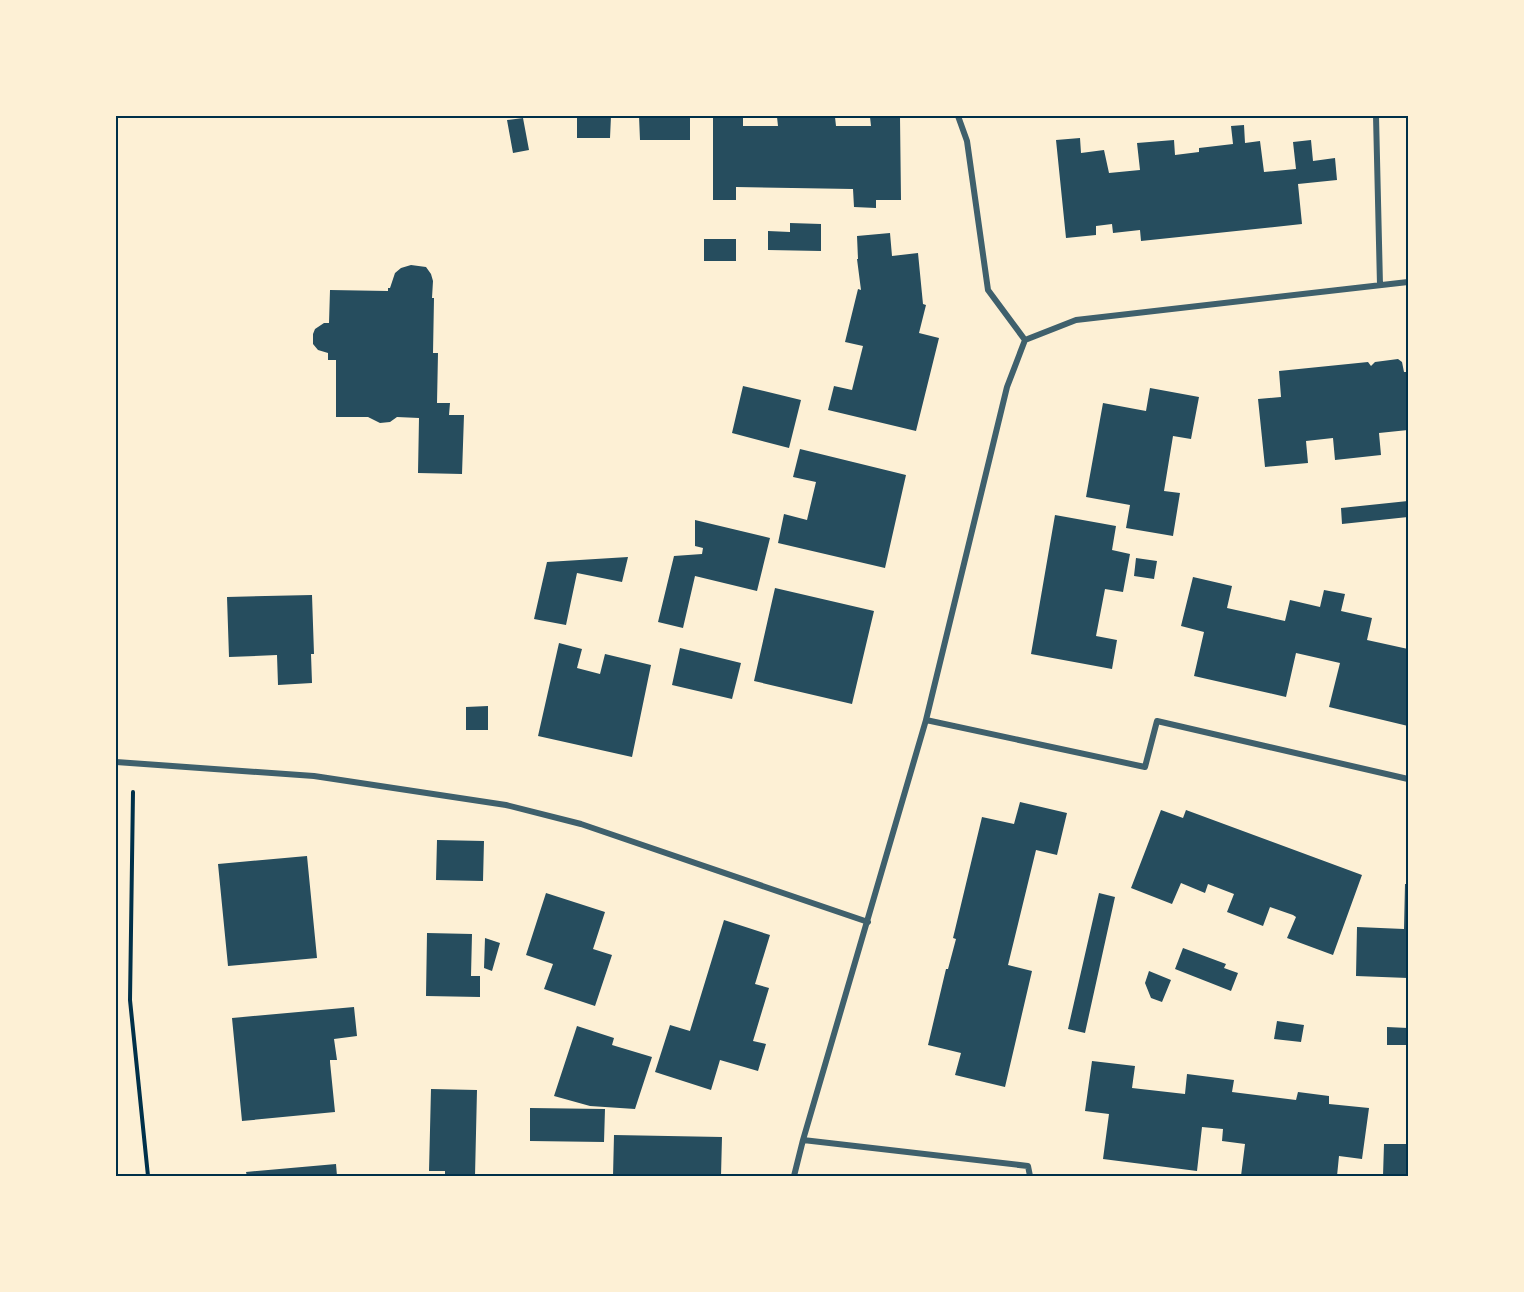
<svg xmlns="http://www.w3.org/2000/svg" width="1524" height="1292" font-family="'Fira Sans',sans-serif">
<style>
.building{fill:#264d5e}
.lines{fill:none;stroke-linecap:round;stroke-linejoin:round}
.path{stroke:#003049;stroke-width:4}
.minor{stroke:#3f606c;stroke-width:6}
.neatline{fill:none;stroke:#003049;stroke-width:2}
</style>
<rect width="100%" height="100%" fill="#fdf0d5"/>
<path class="building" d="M 577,116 L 611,116 L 610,138 L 577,138 Z
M 639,116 L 690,116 L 690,140 L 640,140 Z
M 713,117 L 743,117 L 743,126 L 778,126 L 777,117 L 835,117 L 836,126 L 871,126 L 870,117 L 900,117 L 901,200 L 876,200 L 876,208 L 854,207 L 853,189 L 736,187 L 736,200 L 713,200 Z
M 523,118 L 529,150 L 513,153 L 507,120 Z
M 1244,125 L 1245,143 L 1260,141 L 1264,172 L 1296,169 L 1293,142 L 1311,140 L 1313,161 L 1335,158 L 1337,180 L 1298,184 L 1302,224 L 1141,241 L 1140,230 L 1113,233 L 1112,224 L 1096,226 L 1096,235 L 1066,238 L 1056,140 L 1080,138 L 1081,153 L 1104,150 L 1109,173 L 1140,170 L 1137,143 L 1174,140 L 1175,155 L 1199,152 L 1199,148 L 1233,144 L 1231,126 Z
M 790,223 L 821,224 L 821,251 L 768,250 L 768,231 L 790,232 Z
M 890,233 L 892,256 L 918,253 L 923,304 L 926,305 L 919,333 L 939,338 L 916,431 L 828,410 L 834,386 L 852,390 L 863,346 L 845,342 L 858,289 L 861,290 L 857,259 L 858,259 L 857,236 Z
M 704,239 L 736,239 L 736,261 L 704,261 Z
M 411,265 L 426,267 L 431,274 L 433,281 L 432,298 L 434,298 L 433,353 L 438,353 L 437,403 L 450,403 L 449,415 L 464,415 L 462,474 L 418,473 L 419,418 L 397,417 L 390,422 L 380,423 L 368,417 L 336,417 L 336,360 L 328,360 L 328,353 L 318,350 L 313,344 L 313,334 L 315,329 L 324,323 L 329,323 L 330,290 L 388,291 L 388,288 L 390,288 L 395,273 L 401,268 Z
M 1398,359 L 1402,362 L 1404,372 L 1408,372 L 1408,430 L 1379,433 L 1381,455 L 1335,460 L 1333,438 L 1306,441 L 1308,463 L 1265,467 L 1258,399 L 1281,397 L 1279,371 L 1368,362 L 1371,366 L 1375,362 Z
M 743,386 L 801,400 L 789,448 L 732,433 Z
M 1150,388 L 1199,397 L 1191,439 L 1173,436 L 1164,491 L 1180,493 L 1173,536 L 1126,528 L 1130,505 L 1086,497 L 1103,403 L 1146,411 Z
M 800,449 L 906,475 L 885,568 L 778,543 L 784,514 L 807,520 L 816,482 L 793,477 Z
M 1408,501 L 1408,517 L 1342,524 L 1341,508 Z
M 1055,515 L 1116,526 L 1112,550 L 1130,554 L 1123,592 L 1105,589 L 1096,636 L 1117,640 L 1112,669 L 1031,654 Z
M 695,520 L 770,538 L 757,591 L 695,576 L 683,628 L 658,622 L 674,556 L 702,554 L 703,548 L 695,546 Z
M 628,557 L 622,582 L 577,573 L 566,625 L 534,619 L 547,562 Z
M 1136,558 L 1157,561 L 1154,579 L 1134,576 Z
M 1193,577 L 1232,586 L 1227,608 L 1285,621 L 1290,600 L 1320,607 L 1324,590 L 1345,594 L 1341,611 L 1372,618 L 1367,640 L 1408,649 L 1408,726 L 1329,707 L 1340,663 L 1296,653 L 1286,697 L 1194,676 L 1204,632 L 1181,626 Z
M 775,588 L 874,611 L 852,704 L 754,681 Z
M 312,595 L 314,654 L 311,654 L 312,683 L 278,685 L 277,655 L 229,657 L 227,597 Z
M 559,643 L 582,649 L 577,668 L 600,674 L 605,654 L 651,665 L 632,757 L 538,736 Z
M 680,648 L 741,663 L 732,699 L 672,685 Z
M 488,706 L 488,730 L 466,730 L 466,707 Z
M 1020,802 L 1067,813 L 1057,855 L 1036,850 L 1008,965 L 1032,971 L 1005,1087 L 955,1075 L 961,1053 L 928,1045 L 946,969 L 948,969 L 956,939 L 953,938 L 982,817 L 1014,824 Z
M 1161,810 L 1183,818 L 1186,810 L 1362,875 L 1333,955 L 1287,938 L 1296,917 L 1293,915 L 1270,907 L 1263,926 L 1227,912 L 1234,894 L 1208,884 L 1205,893 L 1181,883 L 1172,904 L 1131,888 Z
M 437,840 L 484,841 L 483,881 L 436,880 Z
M 307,856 L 317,958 L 228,966 L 218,864 Z
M 1405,884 L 1408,884 L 1408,978 L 1356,976 L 1357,927 L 1404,929 Z
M 546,893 L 605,912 L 593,949 L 612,955 L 595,1006 L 544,989 L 553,964 L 526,955 Z
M 1099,893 L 1115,897 L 1085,1033 L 1068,1029 Z
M 724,920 L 770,935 L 755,984 L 769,988 L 753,1041 L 766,1044 L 758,1071 L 720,1060 L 711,1090 L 655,1072 L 670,1025 L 690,1031 Z
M 427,933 L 472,934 L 471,976 L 480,976 L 480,997 L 426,996 Z
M 485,938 L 500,943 L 492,971 L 484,968 Z
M 1183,948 L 1226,964 L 1224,968 L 1238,973 L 1231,991 L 1175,969 Z
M 1149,971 L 1171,980 L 1162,1002 L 1151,998 L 1145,983 Z
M 354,1007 L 357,1036 L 334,1039 L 337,1060 L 330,1060 L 330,1062 L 335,1112 L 242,1121 L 232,1018 Z
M 1277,1021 L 1304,1025 L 1301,1042 L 1274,1039 Z
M 577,1026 L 614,1038 L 612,1045 L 652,1057 L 635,1109 L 590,1106 L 554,1096 Z
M 1387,1027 L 1408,1028 L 1408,1045 L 1387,1045 Z
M 1092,1061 L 1135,1066 L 1132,1088 L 1185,1094 L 1187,1074 L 1234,1080 L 1232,1092 L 1296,1100 L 1298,1092 L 1329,1096 L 1329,1104 L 1369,1108 L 1362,1159 L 1339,1156 L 1337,1176 L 1241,1176 L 1245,1144 L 1222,1141 L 1223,1129 L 1202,1127 L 1197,1171 L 1103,1159 L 1109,1114 L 1085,1111 Z
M 431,1089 L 477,1090 L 475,1176 L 445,1176 L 445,1171 L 429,1171 Z
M 530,1108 L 605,1109 L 604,1142 L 530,1141 Z
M 614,1135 L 722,1137 L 721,1176 L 613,1176 Z
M 1384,1144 L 1408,1144 L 1408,1176 L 1383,1176 Z
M 336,1164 L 337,1176 L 247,1176 L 246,1172 Z"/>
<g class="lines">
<path class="path" d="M 133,792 L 130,1000 L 148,1176"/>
<path class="minor" d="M 958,116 L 967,141 L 988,290 L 1025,340
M 1376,116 L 1380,285
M 926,720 L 1145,767 L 1157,721 L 1408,779
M 116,762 L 314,776 L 506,805 L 581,824 L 868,922
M 803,1140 L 1028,1166 L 1030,1176
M 794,1176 L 803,1140 L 926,720 L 1007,387 L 1025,340 L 1076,320 L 1408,282"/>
</g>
<rect width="1524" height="1292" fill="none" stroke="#fdf0d5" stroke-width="234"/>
<rect x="117" y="117" width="1290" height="1058" class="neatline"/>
</svg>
